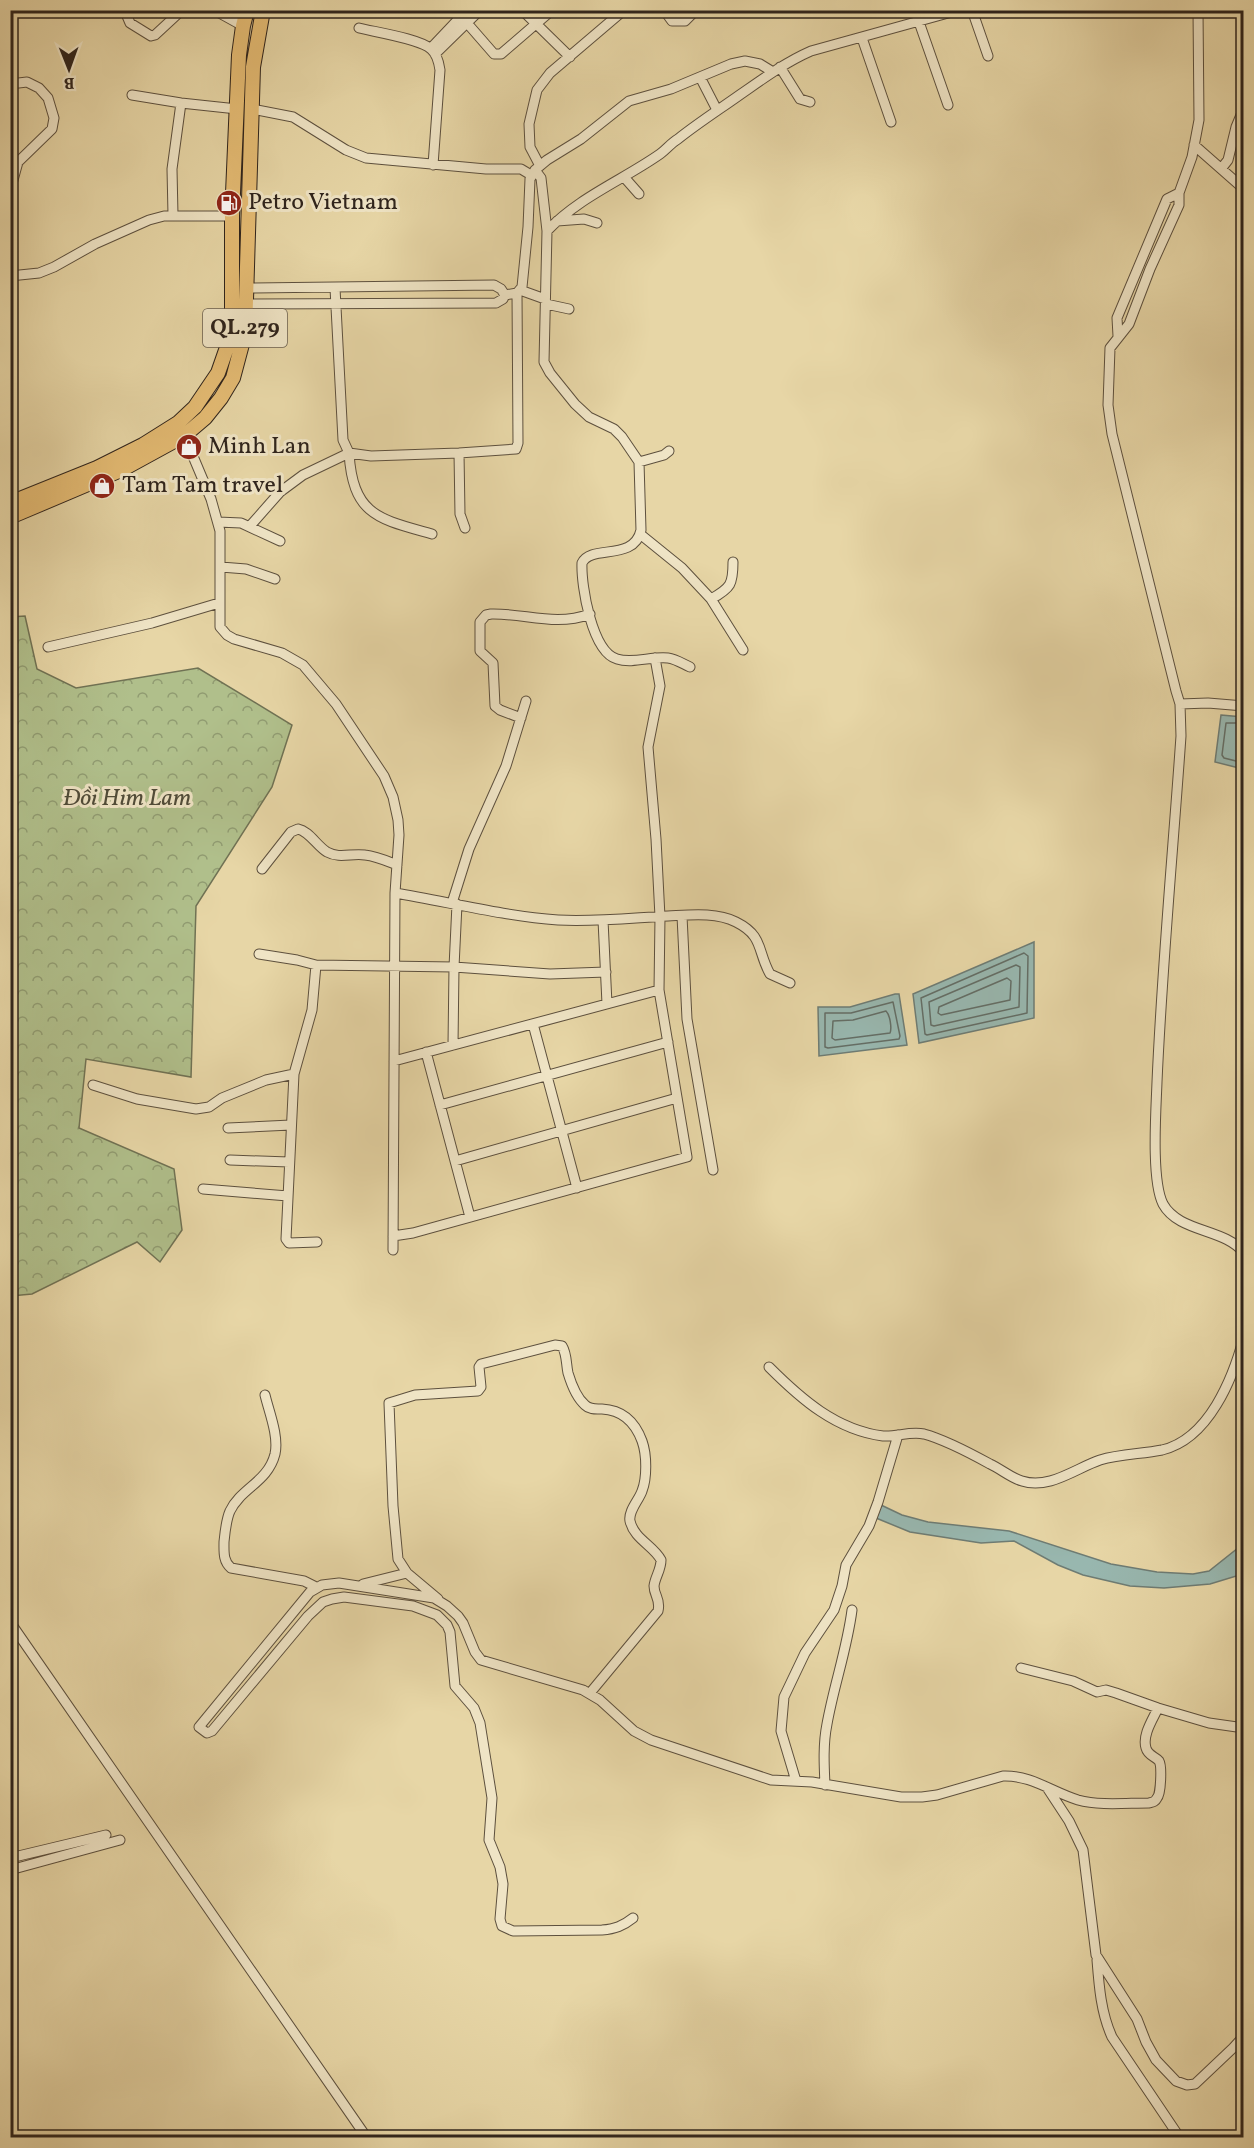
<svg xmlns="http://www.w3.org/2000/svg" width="1254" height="2148" font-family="Vollkorn,serif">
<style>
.park{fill:url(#park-crowns);stroke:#707254;stroke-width:1.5}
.water{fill:#98b7af;stroke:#6e7c74;stroke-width:1.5}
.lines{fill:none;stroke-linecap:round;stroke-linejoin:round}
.shore{stroke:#646e66;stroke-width:1.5}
.minor-casing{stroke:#5d503e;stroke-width:11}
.highway-casing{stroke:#2f241c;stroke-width:16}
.minor{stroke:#efe4c5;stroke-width:9}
.highway{stroke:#e4bb73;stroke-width:14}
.labels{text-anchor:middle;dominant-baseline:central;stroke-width:6;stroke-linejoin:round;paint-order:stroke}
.shield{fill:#efe4c5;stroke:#695e4f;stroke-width:1.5}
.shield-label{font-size:22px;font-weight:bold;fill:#2f241c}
.poi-label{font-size:24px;fill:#2f241c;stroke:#efe4c5;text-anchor:start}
.park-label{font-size:24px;font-style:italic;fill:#4f4b38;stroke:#efe4c5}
</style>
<defs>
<pattern id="park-crowns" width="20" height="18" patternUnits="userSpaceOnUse" patternTransform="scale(1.5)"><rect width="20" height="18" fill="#b0bf8b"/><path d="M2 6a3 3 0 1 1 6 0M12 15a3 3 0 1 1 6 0" fill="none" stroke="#909b71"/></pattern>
</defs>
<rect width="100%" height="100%" fill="#e7d6a6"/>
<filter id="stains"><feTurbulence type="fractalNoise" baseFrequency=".00333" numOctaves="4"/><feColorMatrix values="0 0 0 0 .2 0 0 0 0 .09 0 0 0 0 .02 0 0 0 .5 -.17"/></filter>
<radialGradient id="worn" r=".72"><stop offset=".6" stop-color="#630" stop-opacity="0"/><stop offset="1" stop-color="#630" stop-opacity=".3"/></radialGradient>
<path class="park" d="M 25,616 L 37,669 L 76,688 L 198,668 L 292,725 L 272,787 L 196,906 L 191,1077 L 86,1059 L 79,1128 L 174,1169 L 182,1230 L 160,1262 L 137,1242 L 32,1294 L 11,1296 L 10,617 Z"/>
<path class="water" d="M 1221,715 L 1243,717 L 1243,769 L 1215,762 Z
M 1034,942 L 1034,1018 L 919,1043 L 913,994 Z
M 895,994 L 899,994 L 907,1045 L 819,1056 L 818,1007 L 850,1007 Z
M 881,1505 L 902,1515 L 928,1522 L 1009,1531 L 1111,1564 L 1157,1572 L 1193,1574 L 1209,1571 L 1243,1544 L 1243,1574 L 1210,1584 L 1164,1588 L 1130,1586 L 1083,1575 L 1058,1565 L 1014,1541 L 981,1543 L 910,1532 L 876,1518 Z"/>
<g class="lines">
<path class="shore" d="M 1244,723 L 1226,723 L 1222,755 L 1224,758 L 1244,763
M 1024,953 L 1028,956 L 1027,1013 L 927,1035 L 925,1034 L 921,998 Z
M 1016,965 L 1020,967 L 1019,1007 L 934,1026 L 931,1025 L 929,1002 Z
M 1007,978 L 1011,981 L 1010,1000 L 941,1015 L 938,1013 L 939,1007 Z
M 893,1002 L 900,1036 L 899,1039 L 828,1048 L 825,1047 L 825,1013 L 851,1013 Z
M 886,1011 C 890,1015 892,1028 890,1033 L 835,1040 L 832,1038 L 833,1021 L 853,1020 Z"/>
<g class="minor-casing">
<path id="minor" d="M 128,10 L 127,16 L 130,23 L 151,36 L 155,35 L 182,10
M 214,10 L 243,26
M 522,10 L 570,57
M 664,10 L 672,21 L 685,21 L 696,10
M 972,10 L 988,56
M 1198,10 L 1199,120 L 1192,157 L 1179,193 L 1179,205 L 1150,269 L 1129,324 L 1110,348 L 1108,405 L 1112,434 L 1176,691 L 1180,704 L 1181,736 C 1173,851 1162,966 1157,1082 C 1156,1110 1151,1180 1163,1204 C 1179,1233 1225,1228 1244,1253
M 1241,11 L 1241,10
M 919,22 L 948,105
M 467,23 L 494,54 L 501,54 L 552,10
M 359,28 C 375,32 421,39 431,49 C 437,54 439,63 440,70 L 433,165
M 862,38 L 891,122
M 431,48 L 467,10
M 435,54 L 480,10
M 780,67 L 800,99 L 810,102
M 700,77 L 717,110
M 10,84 L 27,82 L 39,88 L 48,98 L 54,118 L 52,129 L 18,162 L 10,191
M 132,95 L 181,103 L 237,109
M 252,109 L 293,117 L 346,150 L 366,158 L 486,169 L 521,169 L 531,175
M 1194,145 L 1244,189
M 540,166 L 530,147 L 529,124 L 537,90 L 550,73 L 624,10
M 1221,169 L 1228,160 L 1236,127 L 1244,108
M 535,170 L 541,178 L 547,231 L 544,362 L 550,373 L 575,404 L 589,417 L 614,429 L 622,437 L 639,462 L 641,530 C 634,562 591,544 582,563 C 581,586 592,652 617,659 C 633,664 652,656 668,658 C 676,659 683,664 690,667
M 624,177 L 639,194
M 173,215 L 172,169 L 181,103
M 557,221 L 584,219 L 597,223
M 547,231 C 579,197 623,180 660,154 C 667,149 671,143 678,139 C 698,123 720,109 741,94 C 764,78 786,62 811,51 L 959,10
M 10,276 L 39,273 L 54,267 L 95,244 L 149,220 L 164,216 L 232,216
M 246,288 L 494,285 L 501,289 L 505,295
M 335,288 L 343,440 L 349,453 L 371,456 L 459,453 L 516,449 L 518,443 L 517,293
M 520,290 L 545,299
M 246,304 L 496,303 L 503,299 L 505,295 L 517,293 L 522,287 L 528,227 L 530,179 L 535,170 L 547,160 L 581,139 L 629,101 L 671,89 L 731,64 L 745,61 L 760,64 L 773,72
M 546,304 L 569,309
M 1118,336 L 1117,318 L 1167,199 L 1179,193
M 182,430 L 211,499 L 220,531 L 220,627 L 227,635 L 234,639 L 282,653 L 303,665 L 336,704 L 384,776 L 393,797 L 398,820 L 399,835 L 395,893 L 393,1250
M 459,453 L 460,514 L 465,528
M 639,462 L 664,455 L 669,451
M 218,522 L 241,523 L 280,541
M 250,526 L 280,492 L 303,475 L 349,453 C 353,516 379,519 432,534
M 640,534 L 682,568 L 711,599 L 743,650
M 221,567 L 246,569 L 275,579
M 711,599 C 731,588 733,584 733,562
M 48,647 L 152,623 L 219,603
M 1180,704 L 1208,703 L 1244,706
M 521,718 L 500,710 L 495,706 L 493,663 L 480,651 L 480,622 L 486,615 L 491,614 C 525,613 555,627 590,614
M 262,869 L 291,832 L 298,829 C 309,831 317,846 327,852 C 340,859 351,853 365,855 C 376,856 387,861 397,865
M 395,893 C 449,902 503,916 558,920 C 595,922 631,918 668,916 C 690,915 716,912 736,922 C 764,936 757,951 770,974 L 790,983
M 452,903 L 469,849 L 506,766 L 526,701
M 682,916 L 687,1019 L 713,1170
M 603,920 L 607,1004
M 259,954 L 297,960 L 316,965
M 533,1024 L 577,1188
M 453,1045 L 454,967 L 457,904
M 426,1052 L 470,1217
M 394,1061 L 659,990
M 93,1085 L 137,1099 L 196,1109 L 209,1107 L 222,1098 L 266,1080 L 294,1074
M 440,1105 L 668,1042
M 228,1128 L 291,1125
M 230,1160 L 289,1162
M 455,1161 L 677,1098
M 203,1189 L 288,1196
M 393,1236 L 413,1233 L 687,1157 L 659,990 L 660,917 L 656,839 L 648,747 L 660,686 L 655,658
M 317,1242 L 289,1243 L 286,1239 L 294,1074 L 312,1010 L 316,965 L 454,967 L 550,974 L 606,972
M 769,1367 C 801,1399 836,1430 883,1436 C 897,1437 910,1431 924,1434 C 946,1440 970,1453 990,1464 C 1001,1469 1011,1478 1022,1481 C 1049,1490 1076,1468 1100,1460 C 1120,1454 1142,1454 1162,1450 C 1209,1439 1233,1378 1244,1337
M 265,1395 C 269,1412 279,1436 275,1454 C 268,1482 241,1488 230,1511 C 226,1520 225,1532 224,1542 C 224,1552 223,1561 231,1568 L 304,1581 L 316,1587
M 363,1584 L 407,1573
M 438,1599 L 407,1573 L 398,1559 L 393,1506 L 389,1403 L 415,1395 L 478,1391 L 481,1387 L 479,1367 L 481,1364 L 555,1345 L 562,1346 C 567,1354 566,1364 568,1373 C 571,1383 577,1398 585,1405 C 590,1410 596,1409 602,1409 C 623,1410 635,1422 642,1441 C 647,1455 647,1478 642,1491 C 639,1500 628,1511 630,1521 C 634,1539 654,1546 661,1560 C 661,1570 655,1577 654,1586 C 654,1596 661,1599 658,1611 L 590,1693
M 10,1622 L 367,2138
M 1021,1668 L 1073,1681 L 1097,1692 L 1106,1690 L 1116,1693 L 1158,1708 L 1209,1723 L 1244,1728
M 796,1781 L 781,1731 L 784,1697 L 805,1653 L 834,1610 L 842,1586 L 846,1565 L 869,1526 L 878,1502 L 898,1435
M 825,1785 C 824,1764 823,1744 827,1724 C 834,1685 847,1649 852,1610
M 1048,1789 L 1069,1821 L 1083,1850 L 1096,1955 L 1137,2019 L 1146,2042 L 1156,2060 L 1176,2081 L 1187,2085 L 1195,2084 L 1233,2048 L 1244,2036
M 10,1858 L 106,1835
M 10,1870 L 120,1840
M 633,1918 C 623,1926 615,1929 602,1930 L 513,1931 L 502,1926 L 500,1919 L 503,1884 L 500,1867 L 489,1840 L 492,1798 L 480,1723 L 474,1708 L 455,1686 L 450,1632 L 447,1625 L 437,1615 L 413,1606 L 344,1597 L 332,1599 L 323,1602 L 308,1616 L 212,1731 L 207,1733 L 199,1727 L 310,1592 L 322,1585 L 339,1583 L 434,1598 L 447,1606 L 458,1616 L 463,1623 L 475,1652 L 481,1660 L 583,1690 L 600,1700 L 634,1731 L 651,1740 L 771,1780 L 812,1782 L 901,1797 L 922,1797 L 937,1795 L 1003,1776 C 1031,1775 1052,1792 1078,1800 C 1100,1806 1126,1803 1149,1803 C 1153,1802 1155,1802 1157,1798 C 1161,1794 1162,1766 1159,1761 C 1155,1756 1148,1756 1146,1748 C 1142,1735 1153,1719 1158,1708
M 1097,1960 C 1099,1986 1101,2013 1112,2037 L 1180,2138"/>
</g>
<g class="highway-casing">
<path id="highway" d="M 10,503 L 97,468 L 143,445 L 178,423 L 195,407 L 218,373 L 232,333 L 232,216 L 239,55 L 243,26 L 247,10
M 10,517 L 121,470 L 185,435 L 205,418 L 221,398 L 233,378 L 245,333 L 253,67 L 263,10"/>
</g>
<use href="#minor" class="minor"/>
<use href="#highway" class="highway"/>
</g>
<defs>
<g id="fuel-disc" transform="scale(1.35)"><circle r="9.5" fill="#8f2418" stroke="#efe4c5"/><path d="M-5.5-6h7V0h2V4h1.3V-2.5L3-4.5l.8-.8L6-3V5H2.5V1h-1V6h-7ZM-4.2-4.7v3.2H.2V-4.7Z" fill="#fff"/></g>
<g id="shop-disc" transform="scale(1.35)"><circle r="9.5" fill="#8f2418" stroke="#efe4c5"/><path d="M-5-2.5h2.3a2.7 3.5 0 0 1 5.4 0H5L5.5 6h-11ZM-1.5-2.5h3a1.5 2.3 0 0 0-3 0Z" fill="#fff"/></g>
</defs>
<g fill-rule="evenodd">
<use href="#fuel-disc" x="229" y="203"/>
<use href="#shop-disc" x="189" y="447"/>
<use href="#shop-disc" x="102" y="486"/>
</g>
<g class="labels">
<rect class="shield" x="203" y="309" width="84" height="38" rx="4.5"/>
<g class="shield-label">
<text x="245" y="328">QL.279</text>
</g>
<g class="poi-label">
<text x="248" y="203">Petro Vietnam</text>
<text x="208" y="447">Minh Lan</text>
<text x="122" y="486">Tam Tam travel</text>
</g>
<g class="park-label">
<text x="127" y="799">Đồi Him Lam</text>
</g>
</g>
<rect width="1254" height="2148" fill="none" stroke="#e7d6a6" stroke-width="36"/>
<rect x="12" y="12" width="1230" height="2124" fill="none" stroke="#2f241c" stroke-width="3"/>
<rect x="18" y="18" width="1218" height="2112" fill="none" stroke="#2f241c" stroke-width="1.5"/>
<g transform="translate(69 69) rotate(179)" stroke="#efe4c5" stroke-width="4.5" paint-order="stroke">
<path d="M0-4.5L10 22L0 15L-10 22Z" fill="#2f241c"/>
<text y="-9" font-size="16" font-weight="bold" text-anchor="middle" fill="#2f241c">B</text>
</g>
<rect width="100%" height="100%" filter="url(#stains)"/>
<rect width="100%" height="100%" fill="url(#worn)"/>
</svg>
